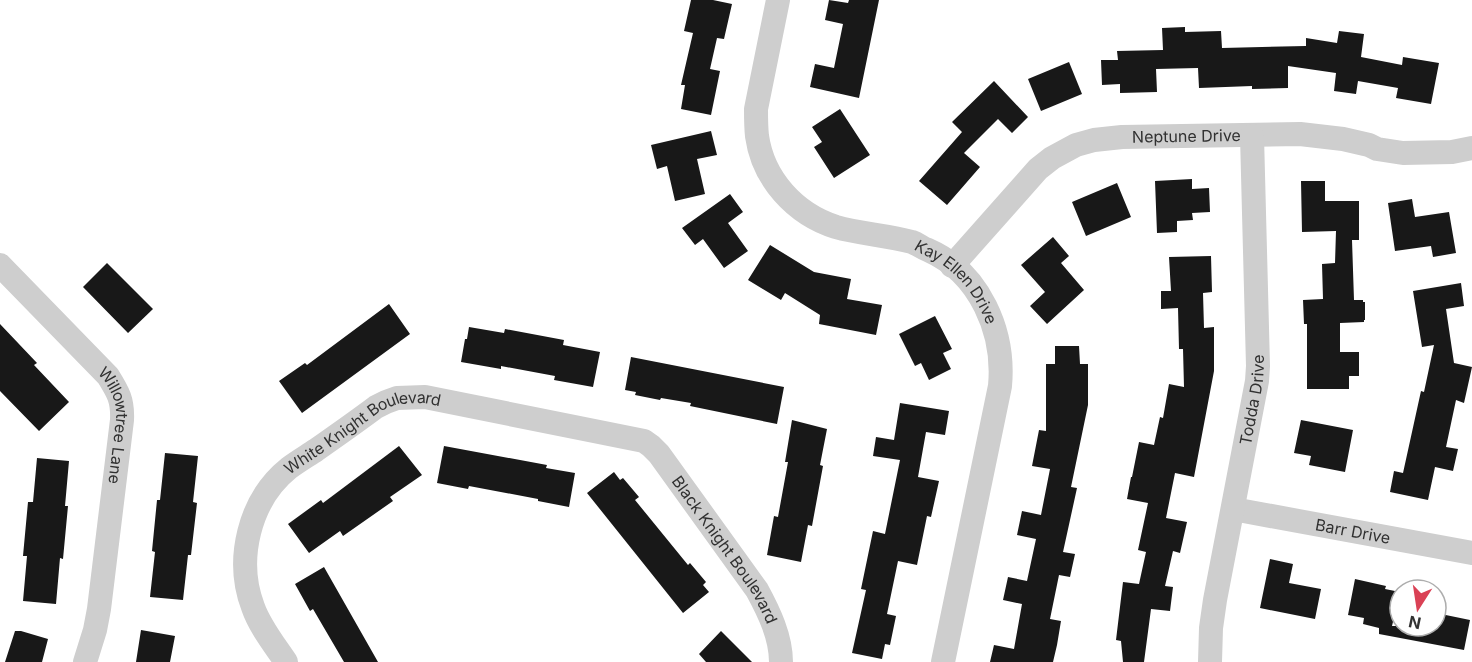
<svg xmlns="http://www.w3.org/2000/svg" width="1472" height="662" font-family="Inter,sans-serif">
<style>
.building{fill:#181818}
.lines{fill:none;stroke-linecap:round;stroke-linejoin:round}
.minor{stroke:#cecece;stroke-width:24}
.labels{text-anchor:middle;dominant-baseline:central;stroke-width:6;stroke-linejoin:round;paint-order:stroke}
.street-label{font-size:16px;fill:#313131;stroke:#fff}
</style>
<rect width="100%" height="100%" fill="#fff"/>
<path class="building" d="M 691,0 L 713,0 L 732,4 L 724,39 L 717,38 L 710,69 L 720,71 L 711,115 L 681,109 L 685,85 L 681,85 L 693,33 L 684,31 Z
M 829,0 L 848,3 L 849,0 L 879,0 L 859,98 L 810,87 L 815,64 L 834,68 L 843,24 L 825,20 Z
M 1185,27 L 1185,32 L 1221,31 L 1222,48 L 1306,46 L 1306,38 L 1337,43 L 1339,31 L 1364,34 L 1361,57 L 1402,65 L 1403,57 L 1439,63 L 1431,104 L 1396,98 L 1398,88 L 1358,81 L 1356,94 L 1334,91 L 1336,73 L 1288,66 L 1288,88 L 1252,89 L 1252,86 L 1199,88 L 1198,68 L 1156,69 L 1157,92 L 1120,93 L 1120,84 L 1102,85 L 1101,60 L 1118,60 L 1117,51 L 1163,50 L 1162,28 Z
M 1069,62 L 1082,94 L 1041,111 L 1028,79 Z
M 994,81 L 1028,117 L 1012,133 L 998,119 L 964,153 L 980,167 L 947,205 L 919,181 L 962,132 L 952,122 Z
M 840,109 L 870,155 L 834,178 L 814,147 L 822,142 L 812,127 Z
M 711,131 L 717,155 L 697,159 L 705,194 L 675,201 L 667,166 L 657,169 L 651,145 Z
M 1192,179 L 1192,189 L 1209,188 L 1210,212 L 1192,213 L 1193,220 L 1177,221 L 1177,232 L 1157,233 L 1155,181 Z
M 1301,181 L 1325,181 L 1325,201 L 1359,201 L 1359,240 L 1352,240 L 1354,300 L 1363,300 L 1363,302 L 1365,302 L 1365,320 L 1364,320 L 1364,322 L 1340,323 L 1340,352 L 1359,352 L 1359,376 L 1349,376 L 1349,389 L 1307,389 L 1307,324 L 1304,324 L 1303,300 L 1323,299 L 1322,264 L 1335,263 L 1336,231 L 1302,232 Z
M 1117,183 L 1131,217 L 1086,236 L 1072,202 Z
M 730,194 L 743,212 L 728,223 L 748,251 L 724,268 L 703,239 L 695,245 L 682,228 Z
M 1412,199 L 1415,217 L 1449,212 L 1456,253 L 1433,257 L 1431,246 L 1395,251 L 1388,203 Z
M 1053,237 L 1069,256 L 1061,263 L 1084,290 L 1047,324 L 1030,306 L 1045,292 L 1021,265 Z
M 770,245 L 814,272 L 851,279 L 847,299 L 882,305 L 876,335 L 819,324 L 820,315 L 785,293 L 781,300 L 748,280 Z
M 1211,256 L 1212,292 L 1203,293 L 1204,328 L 1214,327 L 1214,371 L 1194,477 L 1175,473 L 1166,518 L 1187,522 L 1180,553 L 1173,551 L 1165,586 L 1173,587 L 1170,611 L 1151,609 L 1144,662 L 1123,662 L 1121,641 L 1116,640 L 1123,582 L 1139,584 L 1146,552 L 1138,550 L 1148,503 L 1127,499 L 1131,477 L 1132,477 L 1139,442 L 1154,445 L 1160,417 L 1163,418 L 1169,384 L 1184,387 L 1183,349 L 1179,349 L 1178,308 L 1161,309 L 1161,291 L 1171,291 L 1169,257 Z
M 107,263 L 153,309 L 128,333 L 83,287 Z
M 1461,283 L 1464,306 L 1446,309 L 1454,363 L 1472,367 L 1464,403 L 1456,400 L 1446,447 L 1458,449 L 1453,471 L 1435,467 L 1428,500 L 1390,492 L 1394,471 L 1403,473 L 1421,391 L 1424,392 L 1434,345 L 1422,347 L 1413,291 Z
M 389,304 L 410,334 L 302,413 L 279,381 L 305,363 L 307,365 Z
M 935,316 L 952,349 L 943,353 L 951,369 L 929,380 L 921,363 L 915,366 L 899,334 Z
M 0,324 L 37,363 L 34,365 L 69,402 L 39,431 L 0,391 Z
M 469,327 L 504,333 L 505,329 L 564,340 L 563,345 L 600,352 L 593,387 L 554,380 L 555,376 L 501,366 L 501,369 L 461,362 L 465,339 L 467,339 Z
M 1055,346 L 1079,346 L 1080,364 L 1088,364 L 1088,405 L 1071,487 L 1077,488 L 1063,552 L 1075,554 L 1070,577 L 1059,575 L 1050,619 L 1061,621 L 1057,645 L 1053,662 L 990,662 L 994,645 L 1014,649 L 1022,604 L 1003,600 L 1008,577 L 1027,581 L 1036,539 L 1017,535 L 1022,511 L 1041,515 L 1050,469 L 1032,466 L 1039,430 L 1046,431 L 1046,364 L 1055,364 Z
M 631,357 L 784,387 L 777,424 L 690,406 L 691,403 L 661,398 L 660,400 L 635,395 L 636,392 L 625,390 Z
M 900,403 L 949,411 L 945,435 L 926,432 L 918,477 L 939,481 L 931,517 L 927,516 L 917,565 L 898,561 L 887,614 L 896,616 L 890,645 L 885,644 L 882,659 L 852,653 L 866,590 L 861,589 L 873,531 L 885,534 L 900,460 L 873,456 L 876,437 L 894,440 Z
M 792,420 L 827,429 L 820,465 L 823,466 L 812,526 L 808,525 L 801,562 L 767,555 L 774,516 L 778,517 L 788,462 L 785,462 Z
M 1301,420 L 1353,430 L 1345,472 L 1309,465 L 1311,456 L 1294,453 Z
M 399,446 L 422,475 L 390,497 L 393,501 L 343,536 L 340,531 L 309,553 L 288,524 L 321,500 L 323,503 Z
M 444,446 L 547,465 L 546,468 L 575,473 L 569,507 L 538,501 L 538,499 L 469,486 L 468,489 L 437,483 Z
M 165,453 L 198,456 L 193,502 L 197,503 L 191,555 L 188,555 L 183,600 L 150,597 L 155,552 L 152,551 L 157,500 L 160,500 Z
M 37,458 L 69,461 L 65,506 L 68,506 L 63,559 L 60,558 L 56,604 L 23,601 L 27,556 L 23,556 L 28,502 L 33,502 Z
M 614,472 L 620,480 L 623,478 L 639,497 L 635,500 L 688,565 L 690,563 L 706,582 L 703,585 L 709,592 L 683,613 L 587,493 Z
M 1270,559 L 1293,564 L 1289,583 L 1321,589 L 1315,619 L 1260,608 Z
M 324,567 L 378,662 L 344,662 L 313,609 L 310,611 L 295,584 Z
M 1355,579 L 1386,586 L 1385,589 L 1400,592 L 1392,626 L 1436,626 L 1436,613 L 1470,620 L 1464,650 L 1379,634 L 1379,628 L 1363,624 L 1364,618 L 1348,615 Z
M 141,630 L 175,636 L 170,662 L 136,662 Z
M 15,631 L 21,631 L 48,639 L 42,662 L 5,662 Z
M 721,631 L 752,662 L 706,662 L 699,654 Z"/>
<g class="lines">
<g class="minor">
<path id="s1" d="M 778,0 L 756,109 C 756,118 756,127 757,136 C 763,179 795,214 836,227 C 860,234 887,235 912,242 C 918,244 922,248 928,250 C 980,273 1005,332 1000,386 L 943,662"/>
<path id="s2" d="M 0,265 L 108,376 C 118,392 123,400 122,420 L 99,609 L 95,630 L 85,662"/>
<path id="s3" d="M 952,266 L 1038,169 L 1052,158 L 1076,145 L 1094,140 L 1122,137 L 1300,134 L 1343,139 L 1369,145 L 1377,149 L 1403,153 L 1452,152 L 1472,148"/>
<path id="s4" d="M 1233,509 L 1472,553"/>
<path id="s5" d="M 286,662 C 274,644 260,627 253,607 C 235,560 249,500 289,468 C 297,462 307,456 316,450 C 336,436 356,422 376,407 L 386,402 L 397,398 L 425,397 L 644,441 L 651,446 L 659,454 L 757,590 C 769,612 781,637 781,662"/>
<path id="s6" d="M 1210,662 L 1211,628 L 1215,600 L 1257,381 L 1258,366 L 1252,136"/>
</g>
</g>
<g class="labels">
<g class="street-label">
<text stroke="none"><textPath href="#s3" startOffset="286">Neptune Drive</textPath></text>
<text stroke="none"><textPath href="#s1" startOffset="404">Kay Ellen Drive</textPath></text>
<text stroke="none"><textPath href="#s6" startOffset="266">Todda Drive</textPath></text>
<text stroke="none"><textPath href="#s2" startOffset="206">Willowtree Lane</textPath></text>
<text stroke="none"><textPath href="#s5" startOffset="302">White Knight Boulevard</textPath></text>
<text stroke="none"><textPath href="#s4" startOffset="122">Barr Drive</textPath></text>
<text stroke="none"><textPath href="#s5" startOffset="734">Black Knight Boulevard</textPath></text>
</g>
</g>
<g transform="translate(1418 608) rotate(192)"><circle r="28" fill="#ffffff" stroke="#adadad" stroke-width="1.5"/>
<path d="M0-4.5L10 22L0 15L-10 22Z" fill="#da4155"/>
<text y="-9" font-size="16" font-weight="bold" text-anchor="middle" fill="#313131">N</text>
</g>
</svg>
